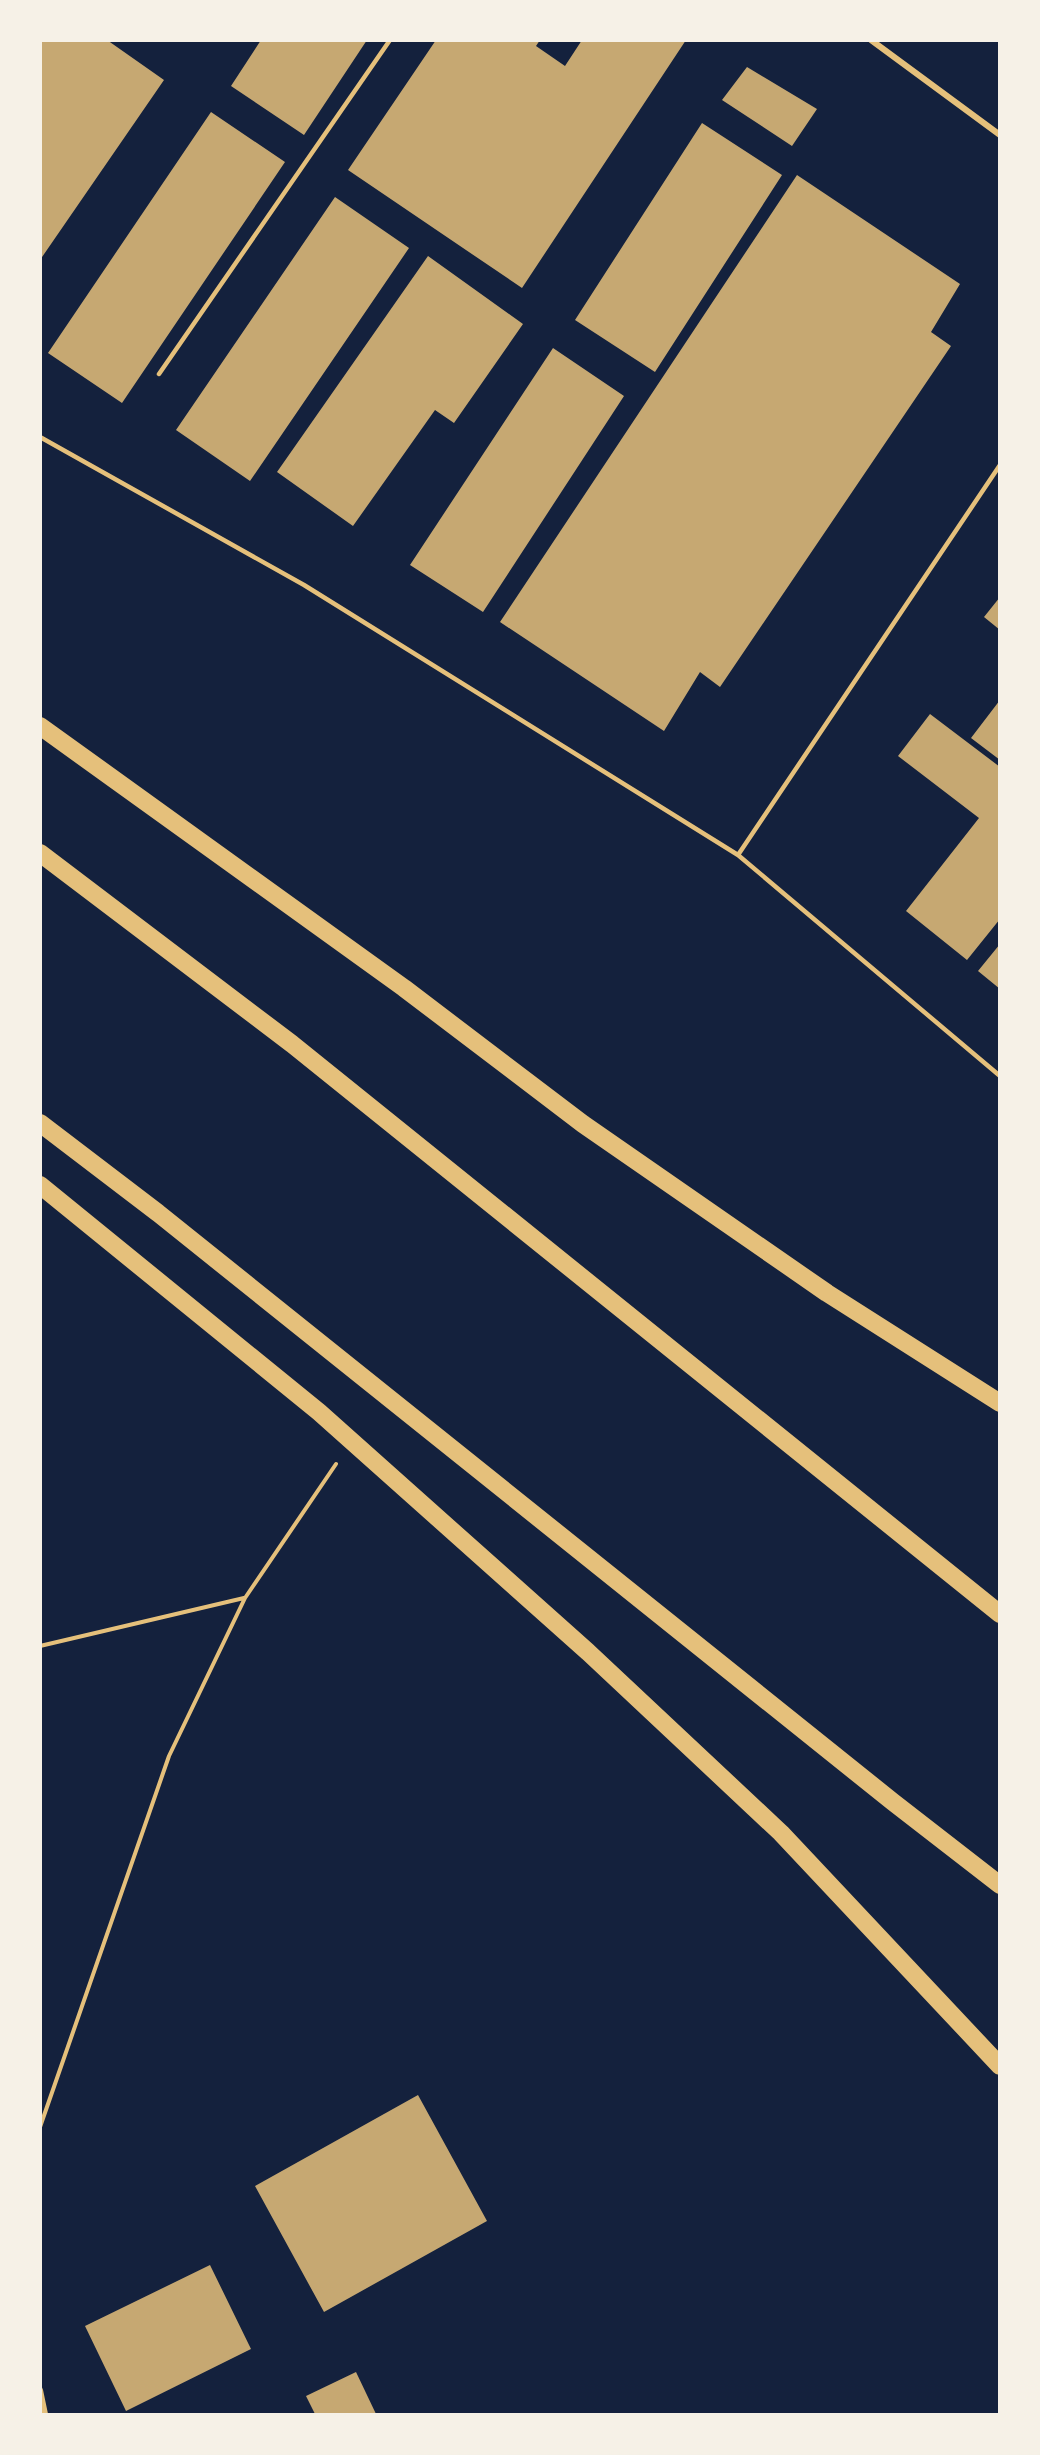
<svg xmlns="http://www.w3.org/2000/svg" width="1040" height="2455" font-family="Barlow,sans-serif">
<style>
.building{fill:#c6a872}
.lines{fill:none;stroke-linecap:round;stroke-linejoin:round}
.path{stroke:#e5c07b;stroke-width:4}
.service{stroke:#e5c07b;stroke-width:4.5}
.minor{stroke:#e5c07b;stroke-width:6}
.motorway{stroke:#e5c07b;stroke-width:18}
</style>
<rect width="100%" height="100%" fill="#14213d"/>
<path class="building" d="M 40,40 L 107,40 L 164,80 L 40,260 Z
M 261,40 L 367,40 L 304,135 L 231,86 Z
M 436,40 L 540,40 L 536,46 L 565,66 L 582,40 L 686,40 L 522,288 L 348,170 Z
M 747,67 L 817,109 L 792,146 L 722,100 Z
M 211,112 L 285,162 L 122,403 L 48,353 Z
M 702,123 L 782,175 L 655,372 L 575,320 Z
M 797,175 L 960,284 L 931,332 L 951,346 L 720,687 L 700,672 L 664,731 L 500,622 Z
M 335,197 L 409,248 L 250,481 L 176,430 Z
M 428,256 L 523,324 L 454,423 L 435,410 L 353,526 L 277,472 Z
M 553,348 L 624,396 L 483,612 L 410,565 Z
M 1000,597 L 1000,630 L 984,617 Z
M 1000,700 L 1000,760 L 971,738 Z
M 930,714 L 1000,767 L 1000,919 L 967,960 L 906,911 L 979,818 L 898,756 Z
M 1000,944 L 1000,989 L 978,971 Z
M 418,2095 L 487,2221 L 324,2312 L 255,2186 Z
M 210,2265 L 251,2349 L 126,2411 L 85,2326 Z
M 356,2372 L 376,2414 L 315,2414 L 306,2396 Z"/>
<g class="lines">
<path class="path" d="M 40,1646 L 244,1598
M 40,2127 L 169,1756 L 245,1598 L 336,1464"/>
<path class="service" d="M 159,374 L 390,40
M 40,437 L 304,585 L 738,855 L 1000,1076
M 738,855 L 1000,465"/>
<path class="minor" d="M 871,40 L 1000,135
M 40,2390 L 45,2414"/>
<path class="motorway" d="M 40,726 L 404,988 L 583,1124 L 827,1293 L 1000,1403
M 40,853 L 292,1044 L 1000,1614
M 40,1123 L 158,1213 L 893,1802 L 1000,1885
M 40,1185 L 319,1412 L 588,1652 L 781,1833 L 1000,2066"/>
</g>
<rect width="1040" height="2455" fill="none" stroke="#f6f1e7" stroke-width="84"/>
</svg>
